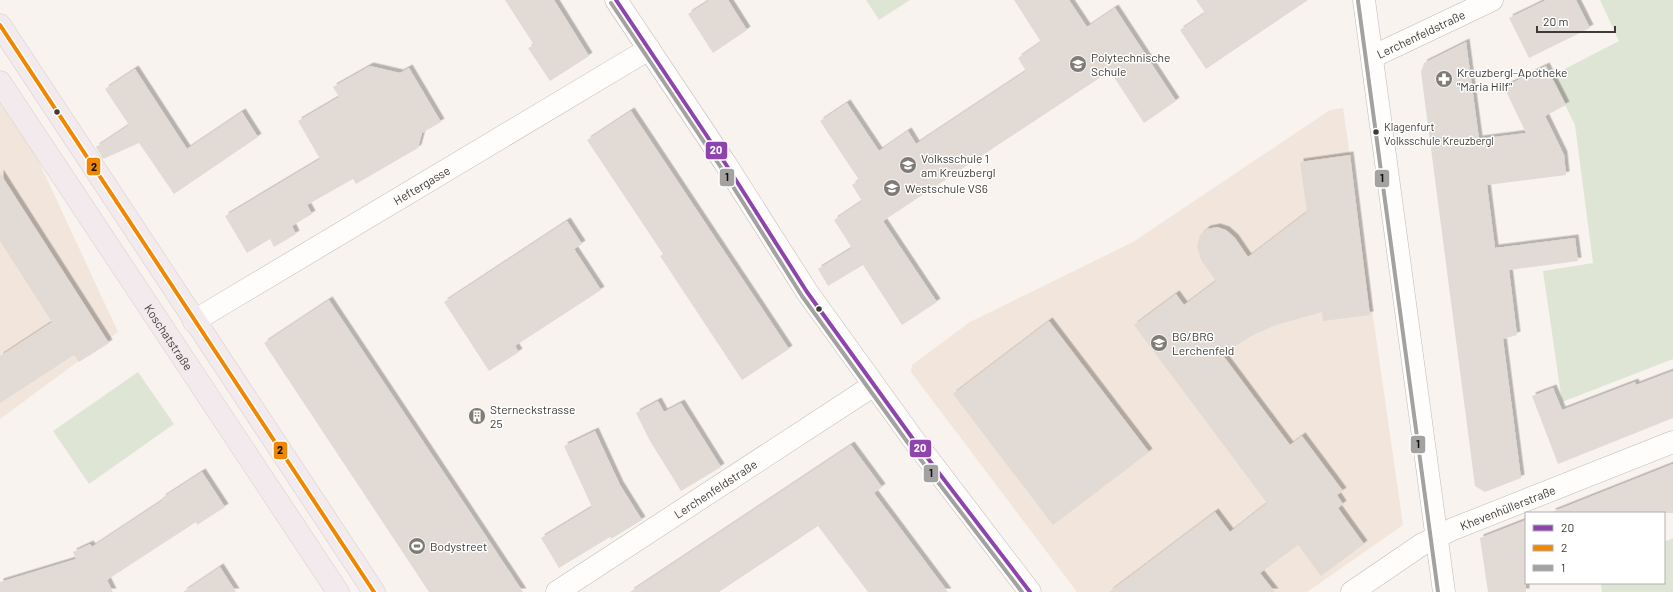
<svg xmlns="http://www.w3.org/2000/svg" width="1673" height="592" font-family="Barlow,sans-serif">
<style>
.built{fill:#f2e5db}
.green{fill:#dfe5d4}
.building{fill:#e2dad5;filter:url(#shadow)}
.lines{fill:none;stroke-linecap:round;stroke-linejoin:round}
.minor-casing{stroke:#bebab6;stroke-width:23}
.major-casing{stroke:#d2d0cd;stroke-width:23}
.minor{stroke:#fefdfc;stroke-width:22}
.major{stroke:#f2eaed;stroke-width:22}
.bus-1-casing{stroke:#fff;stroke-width:7}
.bus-2-casing{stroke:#fff;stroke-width:7}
.bus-3-casing{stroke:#fff;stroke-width:7}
.bus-1{stroke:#8e44ad;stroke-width:4}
.bus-2{stroke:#f18700;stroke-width:4}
.bus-3{stroke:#a3a2a1;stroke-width:4}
.bus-dot{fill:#3e3a36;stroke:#fff;stroke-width:1.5}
.labels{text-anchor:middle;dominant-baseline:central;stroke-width:3;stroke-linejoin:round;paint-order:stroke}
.bus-label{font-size:11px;fill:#3e3a36;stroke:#fff;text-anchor:start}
.street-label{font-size:12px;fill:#3e3a36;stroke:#fff}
.poi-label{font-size:12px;fill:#3e3a36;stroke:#fff;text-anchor:start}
.line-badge{stroke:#fff;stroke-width:1.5}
.badge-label{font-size:11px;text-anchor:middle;font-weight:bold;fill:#fff}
.pale-badge-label{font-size:11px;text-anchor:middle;font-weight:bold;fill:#111}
</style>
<defs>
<filter id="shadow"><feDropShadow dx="3.5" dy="-3.5" stdDeviation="0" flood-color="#0004"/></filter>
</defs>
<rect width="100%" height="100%" fill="#f8f3ee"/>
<path class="built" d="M 0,78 L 118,332 L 0,419 Z
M 1343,108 L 1403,525 L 1307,592 L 1077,592 L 911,372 L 912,365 L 970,322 L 1133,242 L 1330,110 Z"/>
<path class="green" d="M 866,0 L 910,0 L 879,20 Z
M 1600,0 L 1673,0 L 1673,359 L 1562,402 L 1543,271 L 1593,263 L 1575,125 L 1551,76 L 1619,41 Z
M 138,372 L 174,424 L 89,484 L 53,431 Z
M 1673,538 L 1673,592 L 1602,592 L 1601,583 L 1664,583 L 1664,542 Z"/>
<path class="building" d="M 505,0 L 554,0 L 589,56 L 550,81 L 528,48 L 534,45 Z
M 710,0 L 728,0 L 747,30 L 713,53 L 688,14 Z
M 1014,0 L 1069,0 L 1087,27 L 1115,8 L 1176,101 L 1144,123 L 1110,71 L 883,221 L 937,302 L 902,325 L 863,265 L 828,286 L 818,269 L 852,248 L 834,220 L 862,201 L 852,185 L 859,180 L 820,121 L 847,103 L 879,151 L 908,131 L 916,144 L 1026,71 L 1018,58 L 1041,42 Z
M 1196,0 L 1308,0 L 1206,69 L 1180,30 L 1205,13 Z
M 1546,0 L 1576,0 L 1590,28 L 1529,58 L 1509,18 Z
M 1466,42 L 1479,139 L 1526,133 L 1504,87 L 1546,66 L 1566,105 L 1545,116 L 1564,155 L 1566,175 L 1487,185 L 1495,248 L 1575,238 L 1578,261 L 1509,270 L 1517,335 L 1503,339 L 1521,478 L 1485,492 L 1475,486 L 1421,72 L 1424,63 Z
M 370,66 L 400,73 L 409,68 L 441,122 L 422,133 L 418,148 L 356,184 L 353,179 L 307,205 L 312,214 L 292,226 L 296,234 L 274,247 L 270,239 L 247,253 L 225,216 L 320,159 L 298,121 L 339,97 L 333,87 Z
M 135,69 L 187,149 L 242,112 L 258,137 L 174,194 L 139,143 L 103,159 L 96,147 L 129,125 L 105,89 Z
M 631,111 L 789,349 L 742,380 L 660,256 L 663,254 L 587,140 Z
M 1350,155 L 1370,315 L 1323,321 L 1322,312 L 1276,325 L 1253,335 L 1222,354 L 1290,445 L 1302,436 L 1343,491 L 1337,495 L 1343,504 L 1338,508 L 1364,544 L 1321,576 L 1298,545 L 1260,573 L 1275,592 L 1109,592 L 1215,512 L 1230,532 L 1267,503 L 1134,325 L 1176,294 L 1184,305 L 1216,281 L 1201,260 L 1197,246 L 1200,235 L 1207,229 L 1217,227 L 1226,230 L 1235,238 L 1248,257 L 1307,212 L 1300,162 Z
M 0,173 L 109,343 L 79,362 L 74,355 L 0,403 L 0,356 L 52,322 L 0,241 Z
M 567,221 L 582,244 L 574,249 L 601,290 L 515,346 L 519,352 L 489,371 L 444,302 Z
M 329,300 L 460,497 L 523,592 L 429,592 L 264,343 Z
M 1049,321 L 1149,452 L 1053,525 L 953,394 Z
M 1673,371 L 1673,418 L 1558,464 L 1532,396 L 1553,388 L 1562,410 L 1635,382 L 1636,385 Z
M 658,401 L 664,412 L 681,403 L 721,467 L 681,491 L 650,441 L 636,413 Z
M 595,431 L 620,485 L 642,520 L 611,539 L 610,537 L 559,568 L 541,538 L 592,507 L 564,446 Z
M 851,445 L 882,487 L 874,493 L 948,592 L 868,592 L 818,526 L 719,592 L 630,592 Z
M 1673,464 L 1673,513 L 1552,513 L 1552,512 Z
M 202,472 L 225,507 L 197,525 L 196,522 L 107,580 L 113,592 L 0,592 L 0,582 L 76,559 L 73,552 L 90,544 L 92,547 L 163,500 L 162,498 Z
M 1526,520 L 1526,592 L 1488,592 L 1480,538 Z
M 220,567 L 236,592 L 183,592 Z"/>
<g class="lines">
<g class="minor-casing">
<g id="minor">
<path d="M 616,0 L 725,163 L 807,292 L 913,439 L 1030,592"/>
<path d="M 1364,0 L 1444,592"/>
<path id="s1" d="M 1372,57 L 1492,0"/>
<path id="s2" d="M 194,321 L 649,49"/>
<path id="s3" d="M 557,592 L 874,385"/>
<path id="s4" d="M 1352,592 L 1421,545 L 1453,529 L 1673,442"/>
</g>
</g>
<g class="major-casing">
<g id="major">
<path d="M 0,25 L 374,592"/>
<path id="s5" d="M 0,82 L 338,592"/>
</g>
</g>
<use href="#minor" class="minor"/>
<use href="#major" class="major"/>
<g class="bus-1-casing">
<path id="bus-1" d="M 616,0 L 725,163 L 807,292 L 913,439 L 1030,592"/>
</g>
<g class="bus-2-casing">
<path id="bus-2" d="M 0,25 L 374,592"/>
</g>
<g class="bus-3-casing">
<path id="bus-3" d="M 1358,1 L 1438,592
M 611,3 L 720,166 L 802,296 L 908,443 L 1022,592"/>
</g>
<use href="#bus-1" class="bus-1"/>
<use href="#bus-2" class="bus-2"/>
<use href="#bus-3" class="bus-3"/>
</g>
<defs>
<g id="school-disc" transform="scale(0.9)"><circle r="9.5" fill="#7f7b76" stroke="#fff"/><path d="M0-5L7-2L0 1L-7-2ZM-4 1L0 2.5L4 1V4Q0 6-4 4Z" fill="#fff"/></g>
<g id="pharmacy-disc" transform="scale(0.9)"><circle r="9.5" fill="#7f7b76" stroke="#fff"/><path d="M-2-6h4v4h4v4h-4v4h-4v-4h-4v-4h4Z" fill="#fff"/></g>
<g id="building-disc" transform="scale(0.9)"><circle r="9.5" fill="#7f7b76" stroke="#fff"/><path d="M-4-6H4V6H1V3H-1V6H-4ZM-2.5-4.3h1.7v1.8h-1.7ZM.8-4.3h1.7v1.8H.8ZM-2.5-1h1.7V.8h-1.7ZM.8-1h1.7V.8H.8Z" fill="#fff"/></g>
<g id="stadium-disc" transform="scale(0.9)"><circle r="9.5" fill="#7f7b76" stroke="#fff"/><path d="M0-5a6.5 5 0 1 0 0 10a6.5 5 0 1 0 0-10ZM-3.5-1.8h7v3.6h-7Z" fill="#fff"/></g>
</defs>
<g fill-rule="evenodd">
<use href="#school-disc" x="1078" y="64"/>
<use href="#pharmacy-disc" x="1444" y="79"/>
<use href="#school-disc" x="908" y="165"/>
<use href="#school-disc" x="892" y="188"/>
<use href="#school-disc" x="1159" y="343"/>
<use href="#building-disc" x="477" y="416"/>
<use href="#stadium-disc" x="417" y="546"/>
</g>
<g class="bus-dot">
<circle cx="57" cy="112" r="3.5"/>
<circle cx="1376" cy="132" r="3.5"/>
<circle cx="819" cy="309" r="3.5"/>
</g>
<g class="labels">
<g class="bus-label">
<text x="1384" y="126">Klagenfurt<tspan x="1384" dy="14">Volksschule Kreuzbergl</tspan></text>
</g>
<g class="street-label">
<text stroke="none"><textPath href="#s1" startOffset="54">Lerchenfeldstraße</textPath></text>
<text stroke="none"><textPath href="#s2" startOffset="265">Heftergasse</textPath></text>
<text stroke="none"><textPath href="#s5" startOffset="306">Koschatstraße</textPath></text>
<text stroke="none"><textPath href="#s3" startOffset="189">Lerchenfeldstraße</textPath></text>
<text stroke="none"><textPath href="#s4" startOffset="178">Khevenhüllerstraße</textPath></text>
</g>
<g class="poi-label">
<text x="1091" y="57">Polytechnische<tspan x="1091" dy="14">Schule</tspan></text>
<text x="1457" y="72">Kreuzbergl-Apotheke<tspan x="1457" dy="14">"Maria Hilf"</tspan></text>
<text x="921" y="158">Volksschule 1<tspan x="921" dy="14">am Kreuzbergl</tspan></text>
<text x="905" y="188">Westschule VS6</text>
<text x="1172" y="336">BG/BRG<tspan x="1172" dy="14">Lerchenfeld</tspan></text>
<text x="490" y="409">Sterneckstrasse<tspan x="490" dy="14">25</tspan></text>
<text x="430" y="546">Bodystreet</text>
</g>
</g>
<g class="line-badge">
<rect x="705" y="141" width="23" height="19" rx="4" fill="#8e44ad"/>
<rect x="86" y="157" width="15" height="19" rx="4" fill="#f18700"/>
<rect x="719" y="168" width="16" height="19" rx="4" fill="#a3a2a1"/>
<rect x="1374" y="169" width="16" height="19" rx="4" fill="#a3a2a1"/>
<rect x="1410" y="435" width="16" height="19" rx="4" fill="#a3a2a1"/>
<rect x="909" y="439" width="23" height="19" rx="4" fill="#8e44ad"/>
<rect x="273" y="441" width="15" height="19" rx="4" fill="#f18700"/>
<rect x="923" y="464" width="16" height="19" rx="4" fill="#a3a2a1"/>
</g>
<g class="badge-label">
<text x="716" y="154">20</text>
<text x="920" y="452">20</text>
</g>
<g class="pale-badge-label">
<text x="94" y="171">2</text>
<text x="727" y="181">1</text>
<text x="1382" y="182">1</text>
<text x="1418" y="448">1</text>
<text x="280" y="454">2</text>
<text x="931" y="477">1</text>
</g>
<rect x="1525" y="512" width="140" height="72" fill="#ffffff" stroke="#b2b0af"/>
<rect x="1533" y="525" width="20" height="6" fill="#8e44ad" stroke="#b2b0af"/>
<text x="1561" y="532" font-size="12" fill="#3e3a36">20</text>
<rect x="1533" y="545" width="20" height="6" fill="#f18700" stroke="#b2b0af"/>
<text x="1561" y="552" font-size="12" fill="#3e3a36">2</text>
<rect x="1533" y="565" width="20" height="6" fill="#a3a2a1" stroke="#b2b0af"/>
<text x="1561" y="572" font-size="12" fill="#3e3a36">1</text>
<path d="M1537 26v6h78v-6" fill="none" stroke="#3e3a36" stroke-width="2"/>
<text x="1543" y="26" font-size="12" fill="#3e3a36" stroke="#ffffff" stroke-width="3" paint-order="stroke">20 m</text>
</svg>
